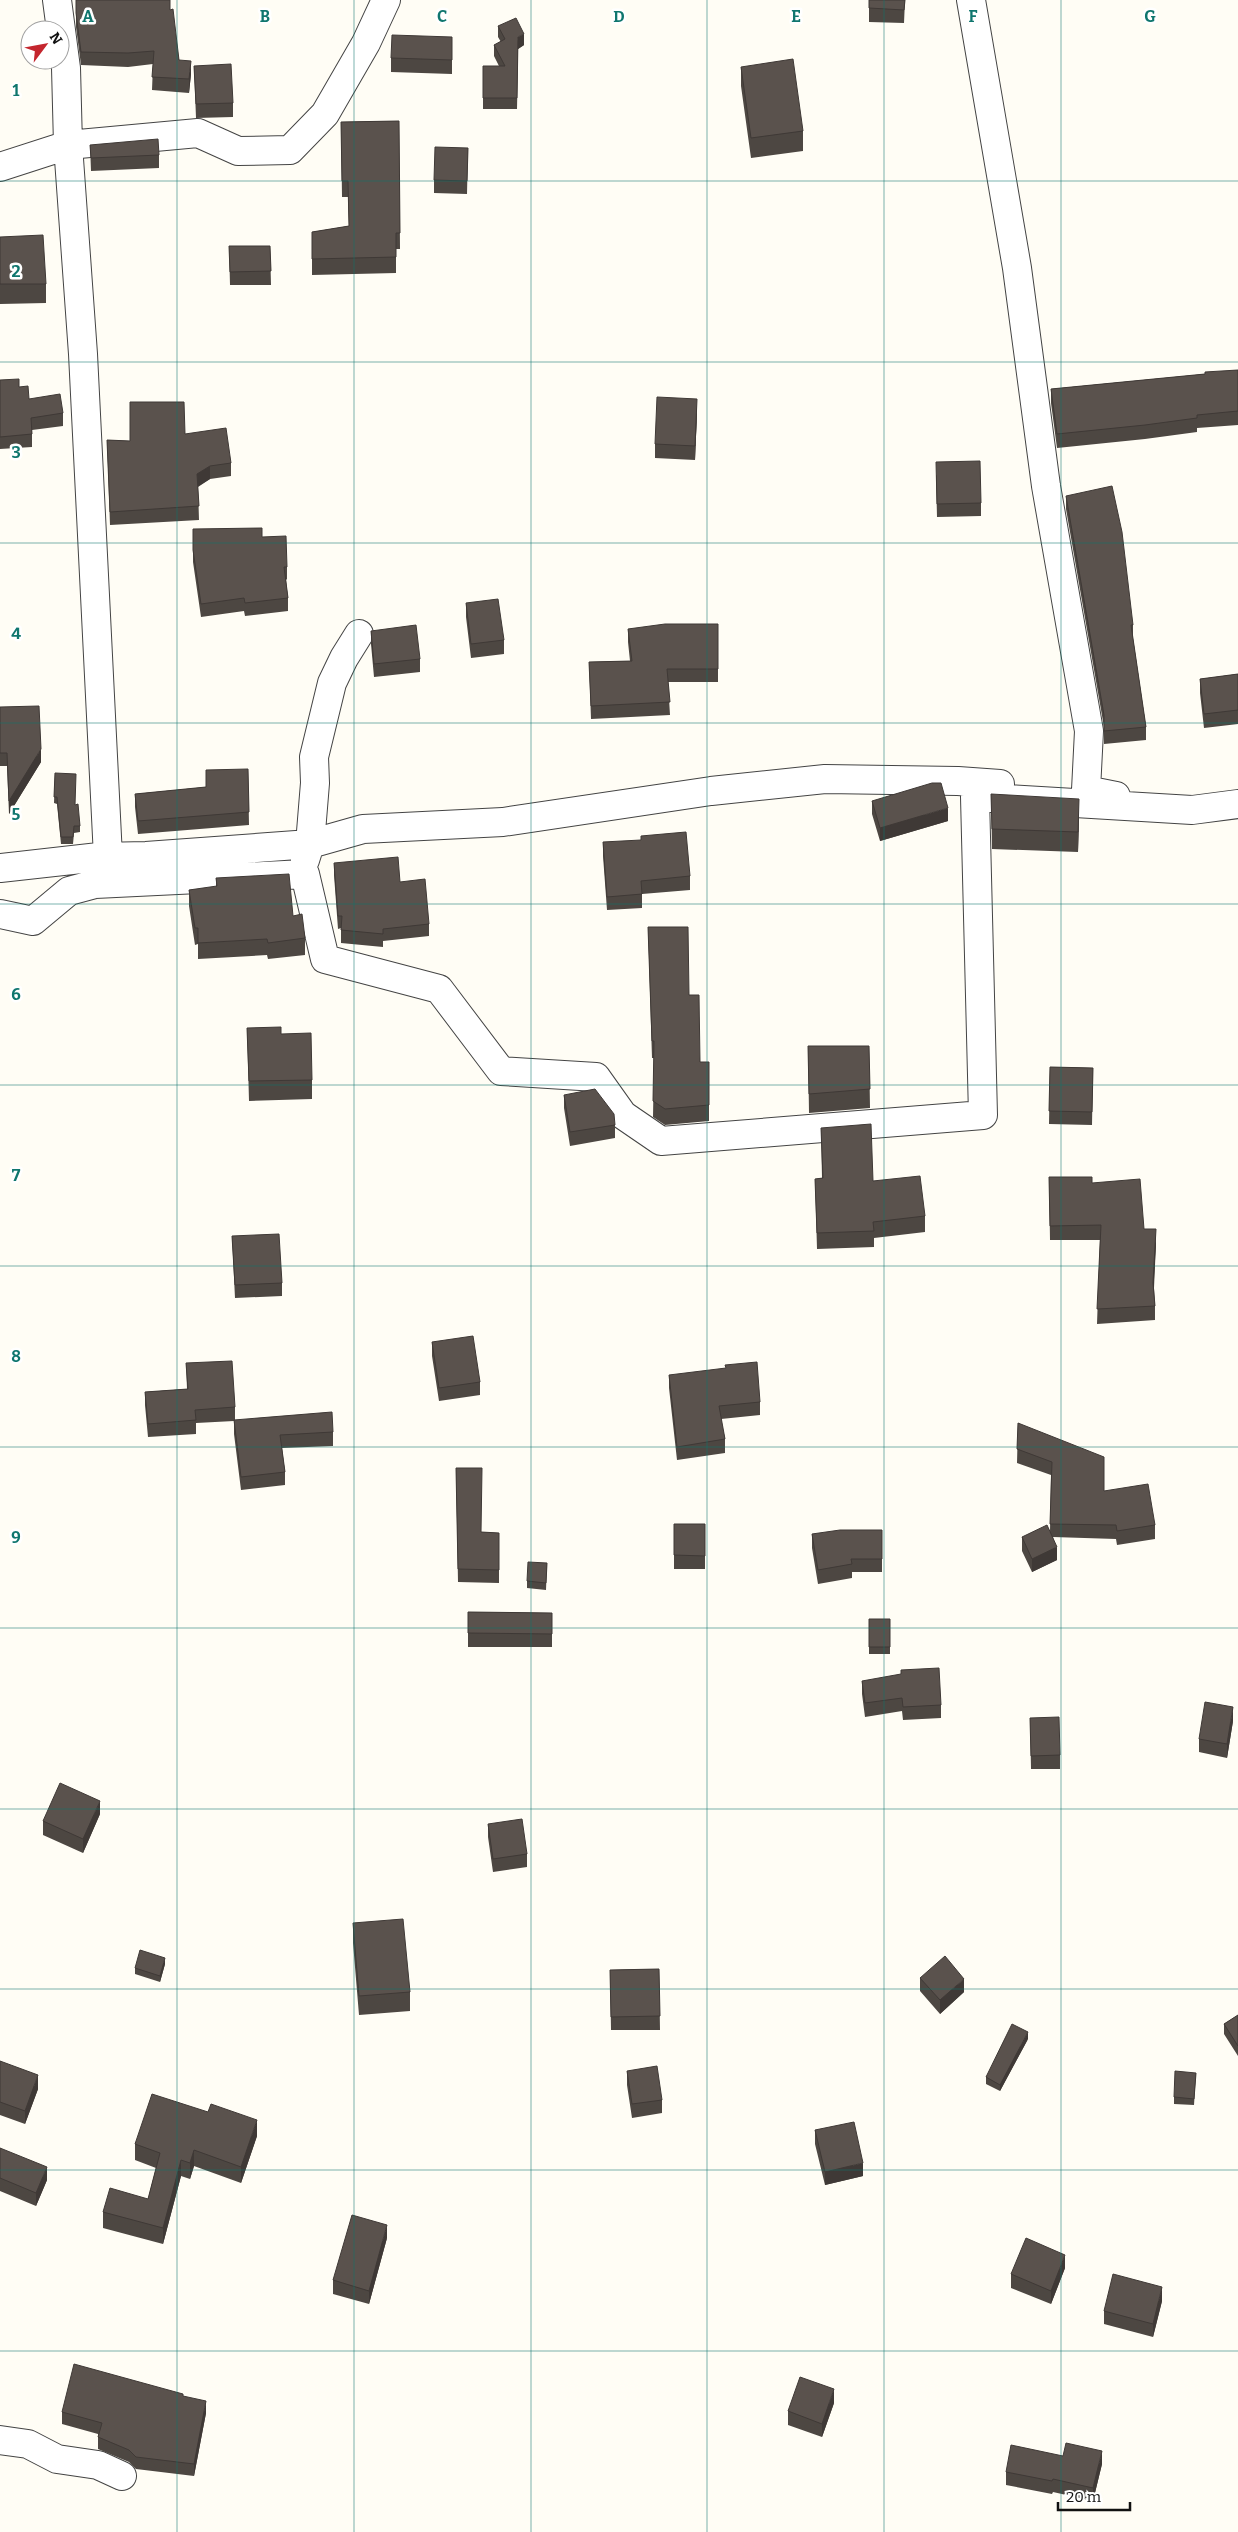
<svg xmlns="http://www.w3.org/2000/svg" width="1238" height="2532" font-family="Bitter,serif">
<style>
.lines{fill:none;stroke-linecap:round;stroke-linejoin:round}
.minor-casing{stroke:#444;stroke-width:30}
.minor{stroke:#fff;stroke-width:28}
.wall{fill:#4d4742}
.shaded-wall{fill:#3f3936}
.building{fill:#5a524d;stroke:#3f3936}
.grid{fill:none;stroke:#0f766e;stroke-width:1;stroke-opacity:0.55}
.grid-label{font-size:16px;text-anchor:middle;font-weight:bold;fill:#0f766e;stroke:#fff;stroke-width:5;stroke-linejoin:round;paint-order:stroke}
</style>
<rect width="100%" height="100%" fill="#fffdf5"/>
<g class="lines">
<g class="minor-casing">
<path id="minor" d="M 57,0 L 66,68 L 68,145 L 83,354 L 108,857
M 971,0 L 1017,268 L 1046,486 L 1089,731 L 1086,790 L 1116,796
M 0,167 L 68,145 L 198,133 L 238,151 L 290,150 L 325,114 L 366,43 L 386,0
M 305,860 L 310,844 L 315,783 L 314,757 L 332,683 L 344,658 L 359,634
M 0,868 L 99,857 L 146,856 L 310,844 L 363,829 L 503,822 L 711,791 L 825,779 L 958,781 L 1000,784
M 0,914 L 33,921 L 69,891 L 95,884 L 305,874 L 325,959 L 439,989 L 501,1071 L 596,1077 L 623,1115 L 661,1141 L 983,1115 L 975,797 L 1192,810 L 1238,804
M 0,2440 L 28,2444 L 57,2459 L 98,2465 L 122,2476"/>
</g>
<use href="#minor" class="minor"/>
</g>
<path class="wall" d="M 76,0 L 170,10 L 179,60 L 191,74 L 189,93 L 152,90 L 153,64 L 128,67 L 81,65 L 76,27 Z
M 869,0 L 905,0 L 904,23 L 869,22 Z
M 498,26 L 524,45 L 518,49 L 517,109 L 483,109 L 483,66 L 499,66 L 494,56 L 494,45 L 501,42 L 498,37 Z
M 452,37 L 452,74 L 391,72 L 391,58 Z
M 194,66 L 233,103 L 233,117 L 196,118 Z
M 741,67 L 803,131 L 803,151 L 751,158 L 741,86 Z
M 399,121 L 400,249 L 396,249 L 396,273 L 312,275 L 312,232 L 349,226 L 348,197 L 342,197 L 341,122 Z
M 90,145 L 159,155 L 159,168 L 91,171 Z
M 468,148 L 467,194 L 434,193 L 434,180 Z
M 0,237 L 46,284 L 46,303 L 0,304 Z
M 229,246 L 270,246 L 271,285 L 230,285 Z
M 1238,370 L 1238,425 L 1197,428 L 1197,432 L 1145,439 L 1057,448 L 1051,403 L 1051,389 L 1205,374 Z
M 0,380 L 19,387 L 29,399 L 63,413 L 63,426 L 32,430 L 32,447 L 0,449 Z
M 697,413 L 695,460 L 655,458 L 655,444 Z
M 185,434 L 231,463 L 231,476 L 210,479 L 198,487 L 199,520 L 110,525 L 107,440 L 130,441 Z
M 936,475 L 981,503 L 981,516 L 937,517 Z
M 1066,496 L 1133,625 L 1133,638 L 1146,727 L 1146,740 L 1104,744 L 1104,727 L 1066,509 Z
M 193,529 L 262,537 L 287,567 L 287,579 L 286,580 L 288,598 L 288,611 L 245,616 L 244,611 L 201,617 L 193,562 Z
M 466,603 L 504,640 L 504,654 L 471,658 L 466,617 Z
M 718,624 L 718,682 L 668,682 L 670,715 L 591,719 L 589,662 L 630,661 L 628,642 L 628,629 Z
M 371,631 L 420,659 L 420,672 L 374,677 L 371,644 Z
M 1238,674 L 1238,724 L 1204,728 L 1200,693 L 1200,679 Z
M 0,707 L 41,762 L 9,814 L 7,766 L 0,766 Z
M 248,769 L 249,825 L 138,834 L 135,807 L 135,794 L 206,787 Z
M 55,773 L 75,805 L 80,826 L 80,832 L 74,833 L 73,844 L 61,844 L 57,804 L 54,803 Z
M 991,794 L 1079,819 L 1078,852 L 992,849 Z
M 872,801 L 948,821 L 880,841 L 872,814 Z
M 603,842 L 690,876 L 690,890 L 642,894 L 642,908 L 607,910 L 603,856 Z
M 334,863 L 400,882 L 429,924 L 429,936 L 383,941 L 383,947 L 341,943 L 341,928 L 338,929 L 334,875 Z
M 216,878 L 293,916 L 305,938 L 305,955 L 268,959 L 267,955 L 198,959 L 198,944 L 195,945 L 189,906 L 189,890 L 216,887 Z
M 648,927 L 689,995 L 700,1062 L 709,1062 L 709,1121 L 665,1125 L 653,1117 L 654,1058 L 652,1058 Z
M 247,1028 L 281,1034 L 312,1080 L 312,1099 L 249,1101 Z
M 808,1046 L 869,1046 L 870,1108 L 809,1113 Z
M 1050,1067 L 1093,1068 L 1092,1125 L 1049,1124 Z
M 564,1095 L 615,1125 L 615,1138 L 570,1146 L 564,1108 Z
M 821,1128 L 873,1181 L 925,1216 L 925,1232 L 874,1238 L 874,1247 L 817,1249 L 815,1179 L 822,1178 Z
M 1049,1177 L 1092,1183 L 1144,1229 L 1156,1243 L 1154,1288 L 1155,1306 L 1155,1320 L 1097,1324 L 1100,1240 L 1050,1240 Z
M 232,1236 L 282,1283 L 282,1296 L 235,1298 Z
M 432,1342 L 480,1382 L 480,1395 L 439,1401 L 432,1356 Z
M 186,1363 L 235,1407 L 235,1420 L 333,1432 L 333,1446 L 282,1448 L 285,1472 L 285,1485 L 241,1490 L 234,1434 L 234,1421 L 196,1423 L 196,1434 L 148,1437 L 145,1405 L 145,1392 L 187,1389 Z
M 669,1375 L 760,1402 L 760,1415 L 721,1419 L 725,1439 L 725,1453 L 677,1460 L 669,1388 Z
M 1018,1423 L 1104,1491 L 1155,1525 L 1155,1539 L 1117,1545 L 1116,1539 L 1053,1537 L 1057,1560 L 1032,1572 L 1022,1551 L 1022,1537 L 1050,1532 L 1051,1475 L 1017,1463 Z
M 456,1468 L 481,1532 L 499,1533 L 499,1583 L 458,1582 Z
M 674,1524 L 705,1524 L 705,1569 L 674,1569 Z
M 882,1530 L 882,1572 L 852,1572 L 852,1578 L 818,1584 L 812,1548 L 812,1534 Z
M 547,1563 L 546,1590 L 527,1588 L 527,1581 Z
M 468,1612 L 552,1613 L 552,1647 L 468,1647 Z
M 869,1619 L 890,1619 L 890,1654 L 869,1654 Z
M 862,1681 L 941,1705 L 941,1718 L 903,1720 L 902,1711 L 865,1717 L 862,1694 Z
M 1030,1718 L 1060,1755 L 1060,1769 L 1031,1769 Z
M 1233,1721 L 1227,1758 L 1199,1752 L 1199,1739 Z
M 100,1814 L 83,1853 L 43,1835 L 43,1821 Z
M 488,1824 L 527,1854 L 527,1867 L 493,1872 L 488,1837 Z
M 353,1923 L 410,1992 L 410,2011 L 359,2015 L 353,1943 Z
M 165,1964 L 160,1982 L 135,1974 L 135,1968 Z
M 659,1969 L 660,2030 L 611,2030 L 610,1970 Z
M 920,1978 L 964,1992 L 940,2014 L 920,1991 Z
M 1238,2015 L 1238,2056 L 1224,2034 L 1224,2024 Z
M 1028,2039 L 1000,2091 L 986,2084 L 986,2077 Z
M 0,2061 L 38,2089 L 25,2124 L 0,2115 Z
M 627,2071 L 662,2100 L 662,2113 L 632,2118 L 627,2085 Z
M 1196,2073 L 1194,2105 L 1174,2104 L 1174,2097 Z
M 815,2130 L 863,2176 L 825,2185 L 815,2144 Z
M 257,2136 L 241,2183 L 194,2166 L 190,2179 L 181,2176 L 163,2244 L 103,2228 L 103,2212 L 148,2199 L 156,2168 L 135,2160 L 135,2144 Z
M 0,2148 L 47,2180 L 36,2206 L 0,2191 Z
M 387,2238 L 369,2304 L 333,2294 L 333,2280 Z
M 1065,2268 L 1051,2304 L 1011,2288 L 1011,2274 Z
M 1162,2301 L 1153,2337 L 1104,2324 L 1104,2311 Z
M 183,2396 L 206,2413 L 194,2476 L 136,2469 L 129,2462 L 98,2449 L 98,2434 L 62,2424 L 62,2412 Z
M 834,2403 L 822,2437 L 788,2425 L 788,2411 Z
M 1102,2464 L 1093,2501 L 1053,2492 L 1052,2494 L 1006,2485 L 1006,2472 Z"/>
<path class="shaded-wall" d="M 524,34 L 524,45 L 518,49 L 517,109 L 518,37 Z
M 191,61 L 191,74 L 189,93 L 189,79 Z
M 697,399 L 697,413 L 695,460 L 695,446 Z
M 210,466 L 210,479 L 197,487 L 197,474 Z
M 41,749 L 41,762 L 9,814 L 9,801 Z
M 1079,799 L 1079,819 L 1078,852 L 1078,832 Z
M 948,808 L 948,821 L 880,841 L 880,828 Z
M 1156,1229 L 1156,1243 L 1153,1297 L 1153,1283 Z
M 1057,1547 L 1057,1560 L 1032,1572 L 1032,1559 Z
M 1233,1707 L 1233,1721 L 1227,1758 L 1227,1744 Z
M 100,1801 L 100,1814 L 83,1853 L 83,1839 Z
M 165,1958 L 165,1964 L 160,1982 L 160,1976 Z
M 964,1979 L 964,1992 L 940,2014 L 940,2000 Z
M 1028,2032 L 1028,2039 L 1000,2091 L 1000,2085 Z
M 38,2075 L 38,2089 L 25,2124 L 25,2111 Z
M 257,2120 L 257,2136 L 241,2183 L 241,2167 Z
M 194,2150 L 194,2166 L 190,2179 L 190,2163 Z
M 181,2160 L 181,2176 L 163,2244 L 163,2228 Z
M 863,2163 L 863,2176 L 825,2185 L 825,2172 Z
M 47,2167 L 47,2180 L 36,2206 L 36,2193 Z
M 387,2225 L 387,2238 L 369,2304 L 369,2291 Z
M 1065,2255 L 1065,2268 L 1051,2304 L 1051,2291 Z
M 1162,2287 L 1162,2301 L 1153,2337 L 1153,2324 Z
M 834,2389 L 834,2403 L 822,2437 L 822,2424 Z
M 206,2401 L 206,2413 L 194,2476 L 194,2464 Z
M 1102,2451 L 1102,2464 L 1093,2501 L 1093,2488 Z"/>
<path class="building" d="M 76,0 L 170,0 L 170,10 L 173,9 L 179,60 L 191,61 L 189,79 L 152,77 L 154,51 L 128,53 L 81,52 L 76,13 Z
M 869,0 L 905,0 L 904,10 L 869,8 Z
M 516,18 L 524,34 L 518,37 L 517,98 L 483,98 L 483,66 L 505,66 L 494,45 L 505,39 L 498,26 Z
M 392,35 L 452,37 L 452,60 L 391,58 Z
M 793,59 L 803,131 L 751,138 L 741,67 Z
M 231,64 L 233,103 L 196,104 L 194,66 Z
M 399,121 L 400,233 L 396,233 L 396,257 L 312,259 L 312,232 L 349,226 L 348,181 L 342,181 L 341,122 Z
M 158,139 L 159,155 L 91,158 L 90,145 Z
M 435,147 L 468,148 L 467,181 L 434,180 Z
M 43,235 L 46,284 L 0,284 L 0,237 Z
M 229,246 L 270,246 L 271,271 L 230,272 Z
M 1238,370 L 1238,411 L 1197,415 L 1197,418 L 1145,425 L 1057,434 L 1051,389 L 1205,374 L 1205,372 Z
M 19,379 L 19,387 L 28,386 L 29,399 L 60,394 L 63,413 L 31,418 L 32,434 L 0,437 L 0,380 Z
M 657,397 L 697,399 L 695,446 L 655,444 Z
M 130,402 L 184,402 L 185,434 L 226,428 L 231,463 L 210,466 L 197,474 L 199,506 L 110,512 L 107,440 L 130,441 Z
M 980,461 L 981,503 L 937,504 L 936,462 Z
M 1112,486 L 1122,532 L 1133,625 L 1131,625 L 1146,727 L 1104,731 L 1104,715 L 1066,496 Z
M 262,528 L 262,537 L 286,536 L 287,567 L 284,567 L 288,598 L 245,603 L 244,598 L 201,604 L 193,550 L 193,529 Z
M 498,599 L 504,640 L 471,644 L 466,603 Z
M 665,624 L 718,624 L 718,669 L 667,669 L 670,702 L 591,706 L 589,662 L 632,661 L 628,629 Z
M 416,625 L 420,659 L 374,664 L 371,631 Z
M 1238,674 L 1238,710 L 1204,714 L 1200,679 Z
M 39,706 L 41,749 L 9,801 L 7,753 L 0,753 L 0,707 Z
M 248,769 L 249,812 L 138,821 L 135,794 L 206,787 L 206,770 Z
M 55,773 L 76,774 L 75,805 L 78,804 L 80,826 L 74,826 L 73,837 L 61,837 L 57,797 L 54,797 Z
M 932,783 L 941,783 L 948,808 L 880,828 L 872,801 Z
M 991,794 L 1079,799 L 1078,832 L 992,829 Z
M 686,832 L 690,876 L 641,881 L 642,894 L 607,897 L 603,842 L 641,840 L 641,836 Z
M 398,857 L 400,882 L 425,879 L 429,924 L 383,929 L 383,934 L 341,930 L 342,916 L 338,916 L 334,863 Z
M 289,874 L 293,916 L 302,914 L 305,938 L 268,943 L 267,939 L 198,943 L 198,928 L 195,928 L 189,890 L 217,886 L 216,878 Z
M 648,927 L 688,927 L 689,995 L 699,995 L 700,1062 L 709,1062 L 709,1105 L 665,1109 L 653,1101 L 654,1041 L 652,1041 Z
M 281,1027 L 281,1034 L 311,1033 L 312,1080 L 249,1081 L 247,1028 Z
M 808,1046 L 869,1046 L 870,1089 L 809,1094 Z
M 1050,1067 L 1093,1068 L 1092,1112 L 1049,1111 Z
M 595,1089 L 614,1114 L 615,1125 L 570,1132 L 564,1095 Z
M 871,1124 L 873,1181 L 920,1176 L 925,1216 L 873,1222 L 874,1231 L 817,1233 L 815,1179 L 823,1178 L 821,1128 Z
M 1049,1177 L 1092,1177 L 1092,1183 L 1140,1179 L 1144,1229 L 1156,1229 L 1153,1283 L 1155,1306 L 1097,1309 L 1101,1225 L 1050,1226 Z
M 279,1234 L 282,1283 L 235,1285 L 232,1236 Z
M 473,1336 L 480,1382 L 439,1388 L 432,1342 Z
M 232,1361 L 235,1407 L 195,1410 L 196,1420 L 148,1424 L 145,1392 L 188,1389 L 186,1363 Z
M 757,1362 L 760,1402 L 719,1406 L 725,1439 L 677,1447 L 669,1375 L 726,1368 L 725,1365 Z
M 332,1412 L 333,1432 L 280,1435 L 285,1472 L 241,1477 L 234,1420 Z
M 1018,1423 L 1104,1457 L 1104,1491 L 1148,1484 L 1155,1525 L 1117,1531 L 1116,1525 L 1050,1524 L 1052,1462 L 1017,1449 Z
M 456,1468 L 482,1468 L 481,1532 L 499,1533 L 499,1570 L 458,1569 Z
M 674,1524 L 705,1524 L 705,1556 L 674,1555 Z
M 1047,1525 L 1057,1547 L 1032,1559 L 1022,1537 Z
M 840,1530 L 882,1530 L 882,1559 L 851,1559 L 852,1564 L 818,1570 L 812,1534 Z
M 528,1562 L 547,1563 L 546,1583 L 527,1581 Z
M 468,1612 L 552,1613 L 552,1634 L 468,1633 Z
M 869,1619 L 890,1619 L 890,1647 L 869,1647 Z
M 939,1668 L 941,1705 L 903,1707 L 902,1698 L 865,1703 L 862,1681 L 901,1674 L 901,1670 Z
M 1205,1702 L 1233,1707 L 1227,1744 L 1199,1739 Z
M 1059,1717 L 1060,1755 L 1031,1756 L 1030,1718 Z
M 60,1783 L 100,1801 L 83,1839 L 43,1821 Z
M 522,1819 L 527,1854 L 493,1859 L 488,1824 Z
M 403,1919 L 410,1992 L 359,1996 L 353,1923 Z
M 140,1950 L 165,1958 L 160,1976 L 135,1968 Z
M 945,1956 L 964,1979 L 940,2000 L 920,1978 Z
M 659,1969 L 660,2016 L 611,2017 L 610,1970 Z
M 1238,2015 L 1238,2046 L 1224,2024 Z
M 1012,2024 L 1028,2032 L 1000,2085 L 986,2077 Z
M 0,2061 L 38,2075 L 25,2111 L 0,2102 Z
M 657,2066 L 662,2100 L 632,2104 L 627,2071 Z
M 1175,2071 L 1196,2073 L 1194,2099 L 1174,2097 Z
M 152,2094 L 208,2112 L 211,2104 L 257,2120 L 241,2167 L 194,2150 L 190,2163 L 181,2160 L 163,2228 L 103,2212 L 110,2188 L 148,2199 L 160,2153 L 135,2144 Z
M 854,2122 L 863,2163 L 825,2172 L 815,2130 Z
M 0,2148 L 47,2167 L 36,2193 L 0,2178 Z
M 352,2215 L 387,2225 L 369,2291 L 333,2280 Z
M 1026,2238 L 1065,2255 L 1051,2291 L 1011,2274 Z
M 1113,2274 L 1162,2287 L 1153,2324 L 1104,2311 Z
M 74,2364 L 183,2394 L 183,2396 L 206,2401 L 194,2464 L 136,2457 L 129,2450 L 98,2437 L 102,2423 L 62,2412 Z
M 800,2377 L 834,2389 L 822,2424 L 788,2411 Z
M 1066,2443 L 1102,2451 L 1093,2488 L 1053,2479 L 1052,2481 L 1006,2472 L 1011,2445 L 1063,2456 Z"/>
<path class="grid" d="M 177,0 L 177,2532M 354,0 L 354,2532M 531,0 L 531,2532M 707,0 L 707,2532M 884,0 L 884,2532M 1061,0 L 1061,2532M 0,181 L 1238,181M 0,362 L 1238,362M 0,543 L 1238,543M 0,723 L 1238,723M 0,904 L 1238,904M 0,1085 L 1238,1085M 0,1266 L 1238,1266M 0,1447 L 1238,1447M 0,1628 L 1238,1628M 0,1809 L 1238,1809M 0,1989 L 1238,1989M 0,2170 L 1238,2170M 0,2351 L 1238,2351"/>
<g class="grid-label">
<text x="88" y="22">A</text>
<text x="265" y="22">B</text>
<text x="442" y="22">C</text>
<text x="619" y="22">D</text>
<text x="796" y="22">E</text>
<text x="973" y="22">F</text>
<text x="1150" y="22">G</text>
<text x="16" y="96">1</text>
<text x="16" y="277">2</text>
<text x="16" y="458">3</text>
<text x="16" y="639">4</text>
<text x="16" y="820">5</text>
<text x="16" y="1000">6</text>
<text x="16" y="1181">7</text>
<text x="16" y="1362">8</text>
<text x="16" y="1543">9</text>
</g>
<g transform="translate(45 45) rotate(58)"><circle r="24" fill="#ffffff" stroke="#a0a0a0"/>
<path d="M0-4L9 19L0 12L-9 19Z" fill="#c4262e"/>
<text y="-8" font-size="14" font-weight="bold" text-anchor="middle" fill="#111111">N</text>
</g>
<path d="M1058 2502v8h72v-8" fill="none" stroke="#111111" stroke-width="2.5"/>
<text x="1066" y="2502" font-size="15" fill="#111111" stroke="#ffffff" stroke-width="4" paint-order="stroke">20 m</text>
</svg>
